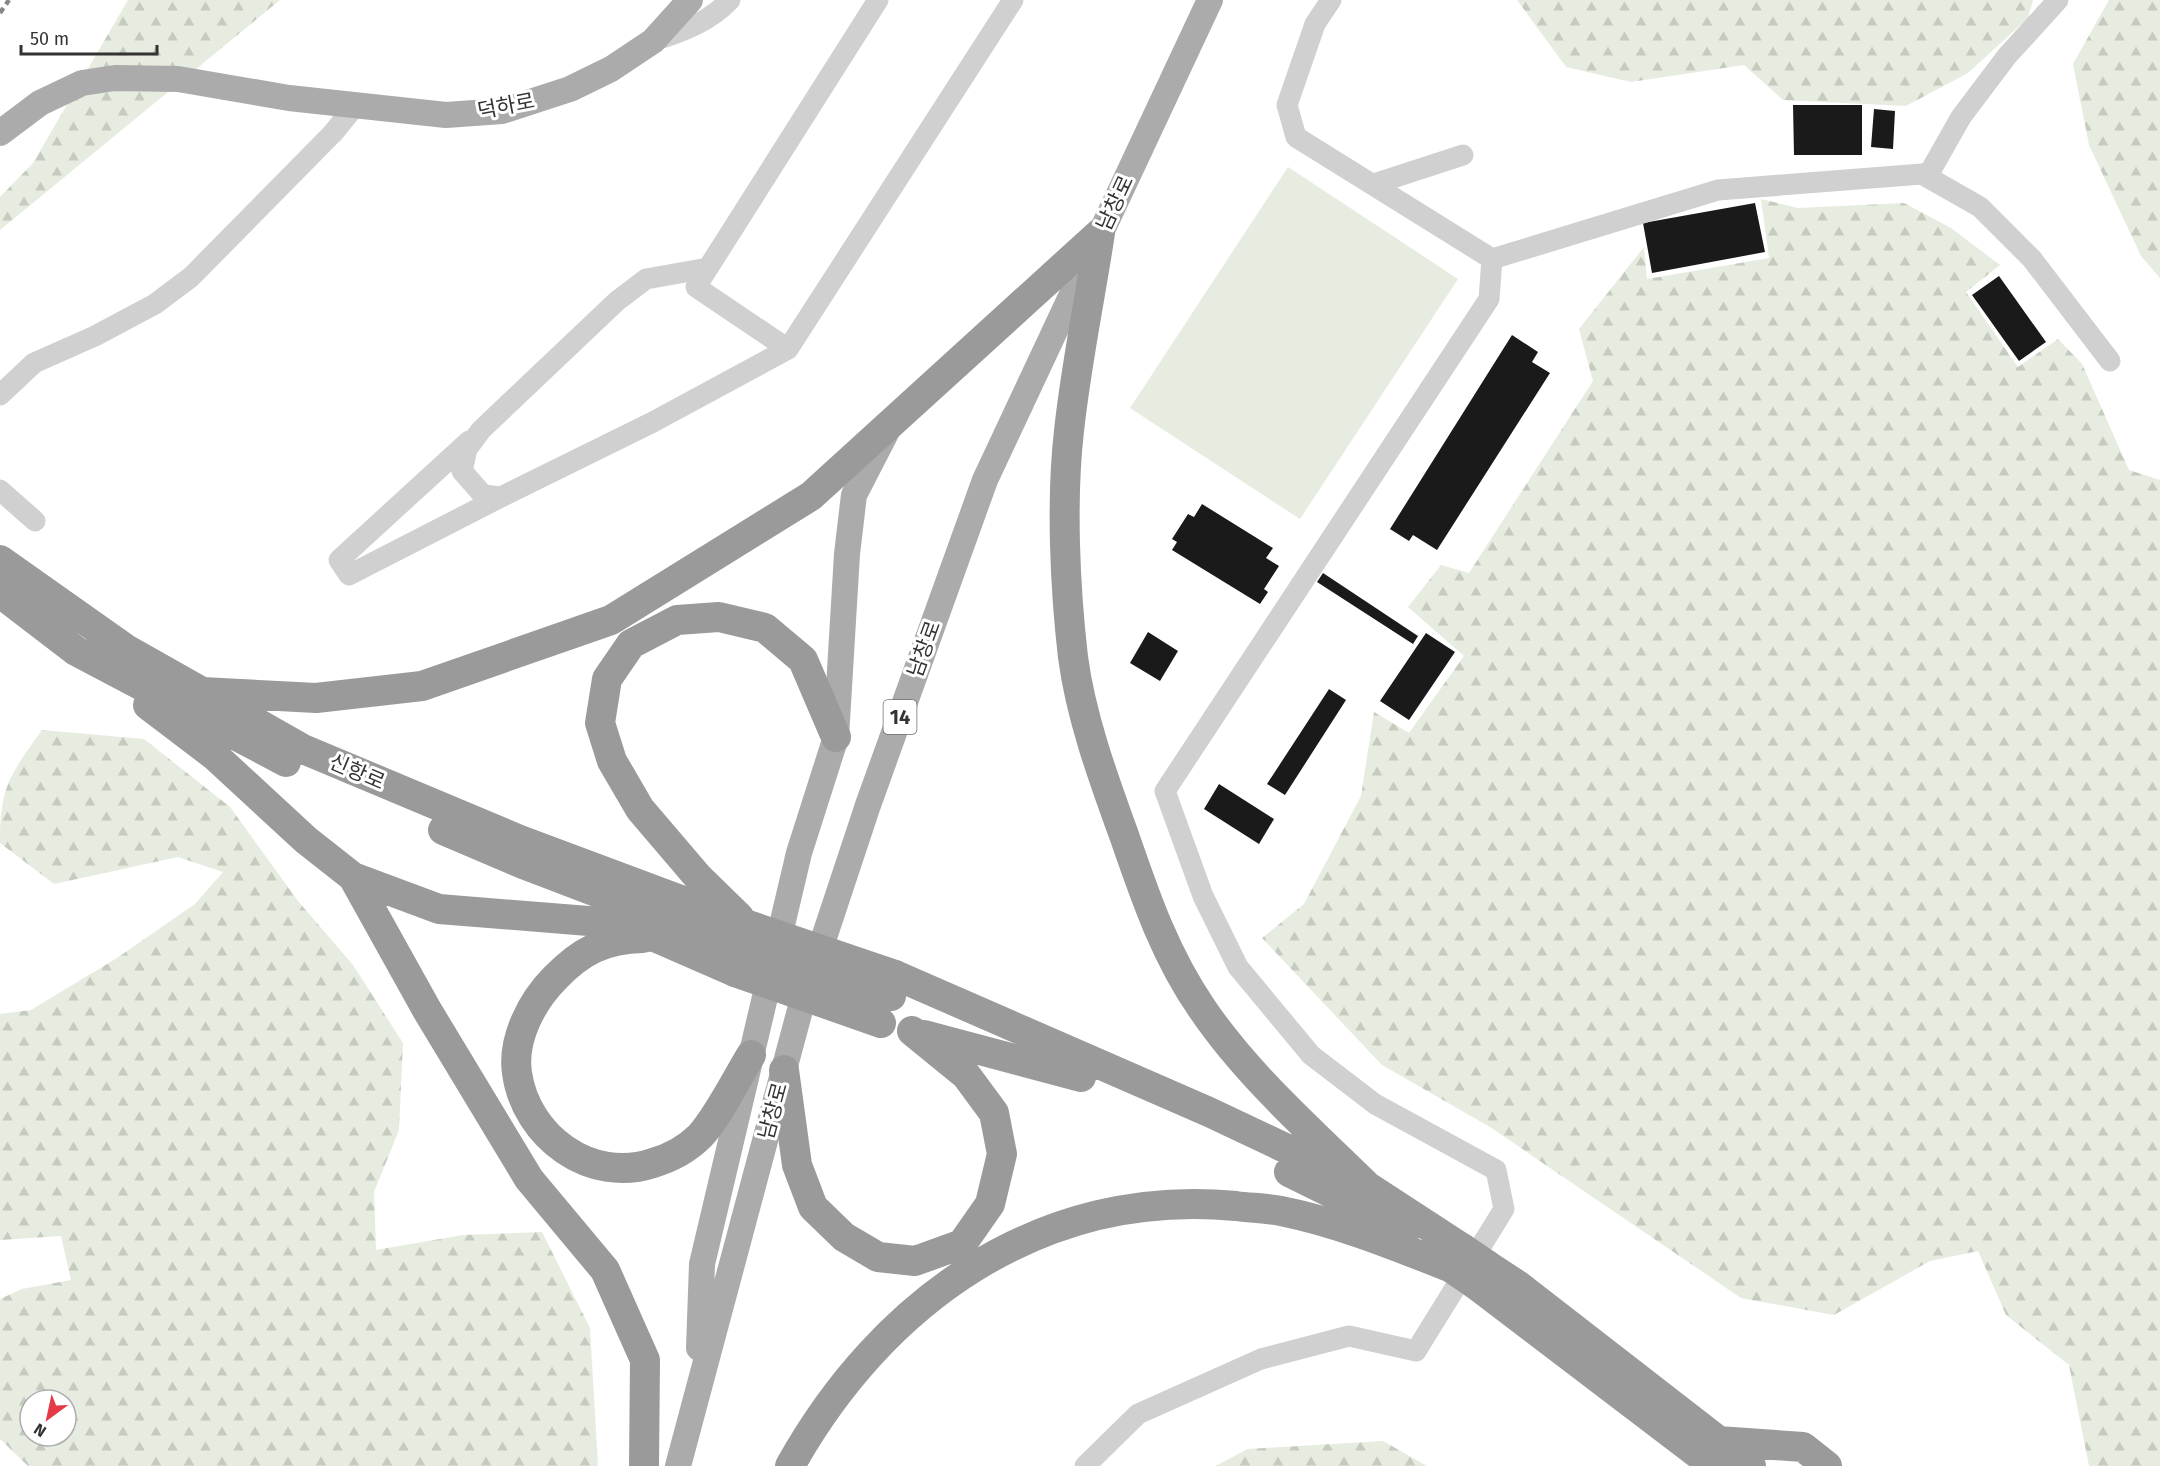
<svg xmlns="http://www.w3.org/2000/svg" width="2160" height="1466" font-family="'Fira Sans','Noto Sans KR',sans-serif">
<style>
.green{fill:#e6ecdf}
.forest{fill:url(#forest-firs);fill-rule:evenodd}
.building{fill:#1a1a1a}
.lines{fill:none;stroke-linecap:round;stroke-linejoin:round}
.minor{stroke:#d0d0d0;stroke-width:21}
.major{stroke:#ababab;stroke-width:26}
.highway{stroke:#9a9a9a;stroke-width:30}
.rail{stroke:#888;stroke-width:4.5;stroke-dasharray:6 4.5;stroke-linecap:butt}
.highway-bridge{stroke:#9a9a9a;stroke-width:30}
.labels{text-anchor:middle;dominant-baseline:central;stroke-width:6;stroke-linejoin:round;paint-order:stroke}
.shield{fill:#fff;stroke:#707070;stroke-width:1.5}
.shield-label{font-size:20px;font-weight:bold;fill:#333}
.street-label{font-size:21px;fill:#333;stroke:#fff}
</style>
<defs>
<pattern id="forest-firs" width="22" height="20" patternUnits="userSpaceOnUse" patternTransform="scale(1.5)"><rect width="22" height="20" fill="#e6ecdf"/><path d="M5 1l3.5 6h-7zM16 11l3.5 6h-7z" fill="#c6cbc0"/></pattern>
</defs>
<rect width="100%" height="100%" fill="#fff"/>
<path class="green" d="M 1288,167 L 1458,279 L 1300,519 L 1130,408 Z"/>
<path class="forest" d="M 128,0 L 280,0 L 0,230 L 0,197 L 33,163 Z
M 1517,0 L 2033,0 L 2028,18 L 1968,73 L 1906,106 L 1783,100 L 1744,65 L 1631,82 L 1566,67 Z
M 2109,0 L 2160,0 L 2160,278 L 2141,256 L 2089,145 L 2073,64 Z
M 1761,199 L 1798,208 L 1904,203 L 1951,228 L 2000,265 L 1966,292 L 2018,367 L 2058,339 L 2082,364 L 2129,470 L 2160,480 L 2160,1466 L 2089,1466 L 2069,1365 L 2006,1315 L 1978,1251 L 1930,1261 L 1834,1315 L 1741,1298 L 1490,1127 L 1382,1065 L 1262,938 L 1304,904 L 1361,796 L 1374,712 L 1409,733 L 1464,656 L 1408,607 L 1441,565 L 1469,573 L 1593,381 L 1579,329 L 1644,247 L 1647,279 L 1769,258 Z
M 42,730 L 144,739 L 230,807 L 298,901 L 353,965 L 403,1043 L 399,1130 L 374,1192 L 376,1250 L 463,1235 L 542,1232 L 590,1328 L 598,1466 L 28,1466 L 0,1439 L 0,1299 L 22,1289 L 71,1280 L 61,1236 L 0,1240 L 0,1014 L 31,1010 L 117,958 L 195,904 L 223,872 L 178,857 L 54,884 L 0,843 C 0,786 10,775 42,730 ZM 30,1400 L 66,1400 L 66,1436 L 30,1436 Z
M 1383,1441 L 1427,1466 L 1215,1466 L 1248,1449 Z"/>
<path class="building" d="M 1793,105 L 1862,105 L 1862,155 L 1794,155 Z
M 1874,109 L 1895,111 L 1893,149 L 1871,147 Z
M 1755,203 L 1765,252 L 1652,273 L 1643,223 Z
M 1999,276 L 2046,342 L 2019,361 L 1972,295 Z
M 1512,335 L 1538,352 L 1532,362 L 1550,373 L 1437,550 L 1413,535 L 1409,541 L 1390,529 Z
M 1202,504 L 1273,548 L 1266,558 L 1279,566 L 1264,589 L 1268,592 L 1260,604 L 1172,550 L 1177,542 L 1172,539 L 1188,514 L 1194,517 Z
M 1323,573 L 1418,636 L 1413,644 L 1317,582 Z
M 1148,632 L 1178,651 L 1160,681 L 1130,663 Z
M 1426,633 L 1455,652 L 1409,720 L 1380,701 Z
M 1329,689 L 1346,700 L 1285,795 L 1267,784 Z
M 1219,784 L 1274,819 L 1259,844 L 1204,809 Z"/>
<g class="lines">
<path class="minor" d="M 1331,0 L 1315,24 L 1287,105 L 1296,137 L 1492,259 L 1718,190 L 1922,174 L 1980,207 L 2032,259 L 2110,361
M 653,41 C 682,32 709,22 730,0
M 1927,177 L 1961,117 L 2007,56 L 2058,0
M 1374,184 L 1463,155
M 708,268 L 646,279 L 617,301 L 481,430 L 467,449 L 462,471 L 483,495 L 501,497 L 653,422 L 788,349 L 1013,0
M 788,349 L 696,287 L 878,0
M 0,395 L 34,363 L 95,336 L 155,304 L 191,277 L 333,133 L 355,106
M 469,441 L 339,560 L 349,575 L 501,497
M 0,490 L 35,521
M 1085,1466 L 1138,1414 L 1261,1359 L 1349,1336 L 1416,1351 L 1504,1209 L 1496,1170 L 1375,1104 L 1311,1055 L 1238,967 L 1203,896 L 1165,791 L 1489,299 L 1492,259"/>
<path class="major" d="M 0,133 L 40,103 L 82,83 L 115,78 L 178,79 L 289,98 L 446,115 L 502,111 L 570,89 L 611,69 L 653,41 L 690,0
M 699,1348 L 702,1264 L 799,853 L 836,737 L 847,554 L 854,495 L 888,429
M 678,1466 L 800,1010 L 868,805 L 985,480 L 1210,0"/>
<path class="highway" d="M 1100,233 C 1090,299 1076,365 1069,431 C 1061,500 1065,588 1073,657 C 1081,718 1104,780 1125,838 C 1146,899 1166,957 1203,1010 C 1248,1076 1311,1131 1368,1187
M 0,560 L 126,649 L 303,749 L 520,840 L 745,924
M 0,593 L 76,651 L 286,762
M 202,692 L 316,698 L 422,686 L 611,620 L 811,496 L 1100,233
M 148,705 L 215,756 L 306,840 L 353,877 L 439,909 L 601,922 L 657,938 L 735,972
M 443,830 L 523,864 L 738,946
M 353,877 L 427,1010 L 529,1179 L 605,1270 L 645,1360 L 644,1466
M 739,917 L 698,877 L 640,809 L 612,761 L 600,723 L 607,679 L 631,644 L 677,620 L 719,617 L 765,628 L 803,660 L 836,737
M 643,938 C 604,939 581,951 555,978 C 532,1001 512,1039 517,1073 C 526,1137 591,1184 653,1163 C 670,1158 687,1149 700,1136 C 717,1118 737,1078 751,1055
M 895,975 L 1209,1112 L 1370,1188 L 1462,1248
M 924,1035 L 1081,1077
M 784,1070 L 797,1165 L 813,1207 L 844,1237 L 878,1257 L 915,1261 L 962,1244 L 990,1204 L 1002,1154 L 994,1113 L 966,1075 L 912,1031
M 1289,1172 L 1362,1208 L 1404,1236
M 1487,1265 L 1519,1286 L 1751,1466
M 1475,1284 L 1714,1466
M 1718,1441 L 1803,1447 L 1827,1466
M 790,1466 C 882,1301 1041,1187 1236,1206 C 1250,1208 1266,1208 1281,1211 C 1340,1223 1396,1246 1452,1268"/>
<path class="rail" d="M 0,13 L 9,0"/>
<path class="highway-bridge" d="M 745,924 L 895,975
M 738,946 L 891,996
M 735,972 L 881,1023
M 1462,1248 L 1487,1265
M 1453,1269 L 1475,1284"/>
</g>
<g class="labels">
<rect class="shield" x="883.5" y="700" width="33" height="34" rx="4.5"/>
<g class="shield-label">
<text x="900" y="717">14</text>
</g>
<g class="street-label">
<text transform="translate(506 106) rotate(-11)">덕하로</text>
<text transform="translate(1115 203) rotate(-65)">남창로</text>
<text transform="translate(924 649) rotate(-70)">남창로</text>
<text transform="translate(357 772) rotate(23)">신항로</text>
<text transform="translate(773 1111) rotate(-75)">남창로</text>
</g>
</g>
<g transform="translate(48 1418) rotate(213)"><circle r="28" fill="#ffffff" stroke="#adadad" stroke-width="1.5"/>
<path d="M0-4.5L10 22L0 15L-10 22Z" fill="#e63946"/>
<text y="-9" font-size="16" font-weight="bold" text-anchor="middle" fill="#333333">N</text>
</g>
<path d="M21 45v9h136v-9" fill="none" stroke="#333333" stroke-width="3"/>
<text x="30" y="45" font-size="18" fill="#333333" stroke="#ffffff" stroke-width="4.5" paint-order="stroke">50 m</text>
</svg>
